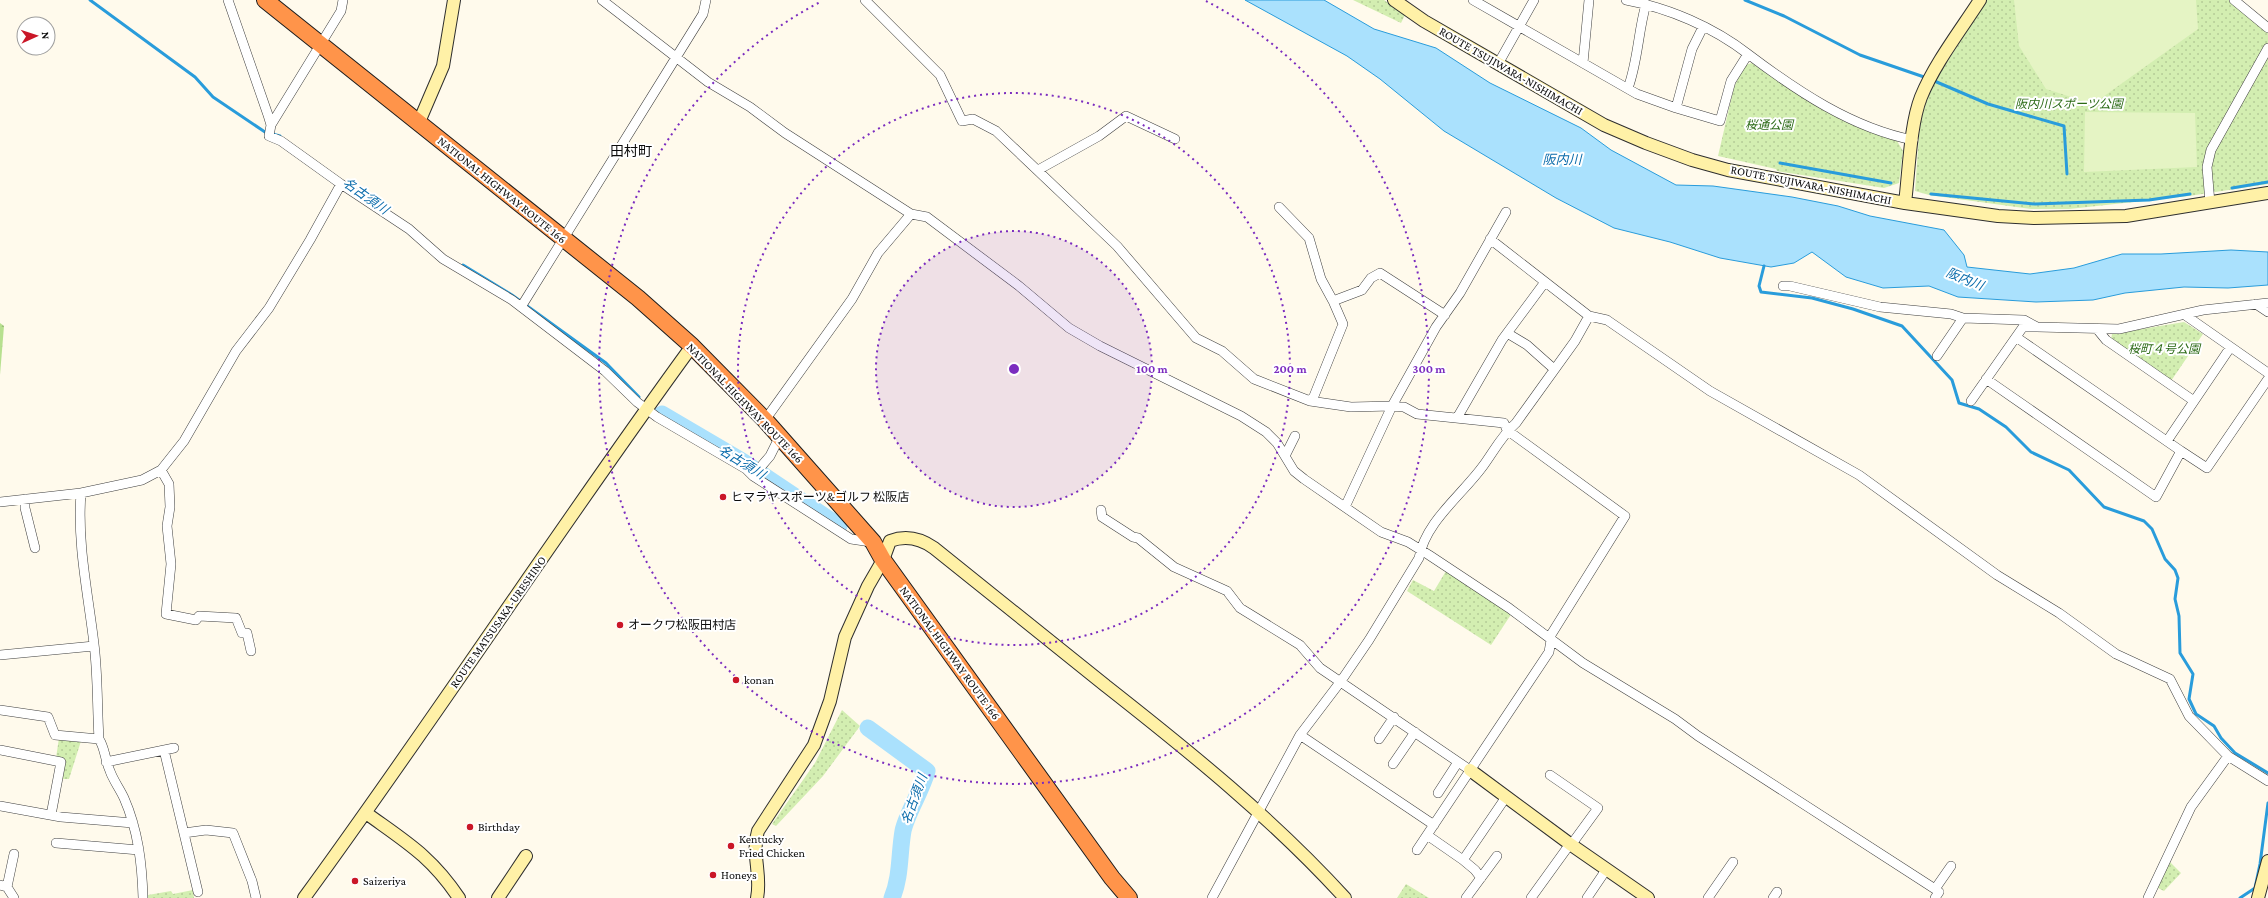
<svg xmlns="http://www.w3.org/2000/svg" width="2268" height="898" font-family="'Crimson Pro','Noto Sans JP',serif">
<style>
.forest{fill:url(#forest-firs)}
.park{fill:url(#park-dots)}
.pitch{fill:#e5f4c4}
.water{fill:#aae1fd;stroke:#299cdb}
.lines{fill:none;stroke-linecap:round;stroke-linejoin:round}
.stream{stroke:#299cdb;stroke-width:3}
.river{stroke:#aae1fd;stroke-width:17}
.street-casing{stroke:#3f3f3f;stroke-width:10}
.secondary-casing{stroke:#2e2e2e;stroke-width:14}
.highway-casing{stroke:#1d1d1d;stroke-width:18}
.street{stroke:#fff;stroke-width:9}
.secondary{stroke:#fff1a7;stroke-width:12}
.highway{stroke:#ff944a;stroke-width:16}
.ring{fill:none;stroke:#7b2cbf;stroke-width:2;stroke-dasharray:2 4}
.poi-dot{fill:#ca1627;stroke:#fff;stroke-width:1.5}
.labels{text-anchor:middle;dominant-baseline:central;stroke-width:4;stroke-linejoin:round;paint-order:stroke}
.street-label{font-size:12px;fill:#0c0c0c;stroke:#fff}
.park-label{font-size:12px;font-style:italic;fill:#2b6a16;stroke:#fff}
.poi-label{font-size:12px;fill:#0c0c0c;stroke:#fff;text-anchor:start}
.water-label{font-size:13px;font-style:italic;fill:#096bab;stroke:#fff}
.quarter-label{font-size:14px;fill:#0c0c0c;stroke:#fff}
.centre{fill:#7b2cbf;stroke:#fff;stroke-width:2}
.ring-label{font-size:12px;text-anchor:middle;font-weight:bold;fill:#7b2cbf;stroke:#fff;stroke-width:4;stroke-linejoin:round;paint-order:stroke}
</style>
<defs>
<pattern id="forest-firs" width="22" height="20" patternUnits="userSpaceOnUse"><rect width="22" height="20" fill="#b7e08f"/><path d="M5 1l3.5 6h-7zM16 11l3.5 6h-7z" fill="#9cbf7a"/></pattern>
<pattern id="park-dots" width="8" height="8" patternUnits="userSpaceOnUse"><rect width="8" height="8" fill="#d3eeb1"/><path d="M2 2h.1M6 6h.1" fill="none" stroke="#b4cb97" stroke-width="1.8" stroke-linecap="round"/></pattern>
</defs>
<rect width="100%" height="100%" fill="#fffaec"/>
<path class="forest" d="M 0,323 L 4,326 L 0,375 Z"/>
<path class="park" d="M 1353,0 L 1384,0 L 1405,15 L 1401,23 Z
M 1987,0 L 2229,0 L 2268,28 L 2268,184 L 2189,196 L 2069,209 L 2031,209 L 1929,195 L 1915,191 L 1919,135 L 1922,114 L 1928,97 L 1938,76 Z
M 1752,63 L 1805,99 L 1840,119 L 1897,141 L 1903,151 L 1899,183 L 1884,188 L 1777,171 L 1776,169 L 1718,156 L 1734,87 L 1745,65 Z
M 2184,322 L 2203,334 L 2171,381 L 2111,340 L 2112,334 Z
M 1446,571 L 1512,613 L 1491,645 L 1407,591 L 1413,580 L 1434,591 Z
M 842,710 L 860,726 L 823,776 L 776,826 L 772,824 L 815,763 Z
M 59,738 L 81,741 L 69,779 L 63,779 L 65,760 L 56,758 Z
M 2170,862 L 2181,873 L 2164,891 L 2158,888 Z
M 1406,884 L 1429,898 L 1397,898 Z
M 193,890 L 194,898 L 148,898 L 148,895 L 171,891 L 173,894 Z"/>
<path class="pitch" d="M 2014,0 L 2196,0 L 2198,29 L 2093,104 L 2046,89 L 2019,46 Z
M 2085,112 L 2195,113 L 2197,167 L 2084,172 Z"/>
<path class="water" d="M 1245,0 L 1324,0 L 1374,29 L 1436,48 L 1490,83 L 1581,128 L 1611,150 L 1676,185 L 1713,186 L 1792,197 L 1838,206 L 1870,216 L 1944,230 L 1964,255 L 1967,267 L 2030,274 L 2074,268 L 2122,254 L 2161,254 L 2231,250 L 2268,252 L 2268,285 L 2228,288 L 2184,287 L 2125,293 L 2093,300 L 2036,302 L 1958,297 L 1929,286 L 1883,288 L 1846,277 L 1812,252 L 1794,263 L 1771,267 L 1720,258 L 1670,242 L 1614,228 L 1556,198 L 1444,131 L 1380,79 L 1347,56 Z"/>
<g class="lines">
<path class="stream" d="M 90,0 L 195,77 L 213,97 L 265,132 L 280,136
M 1745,0 L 1784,16 L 1860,55 L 1927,78
M 1932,80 L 1988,104 L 2064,126 L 2067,174
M 1780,163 L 1891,183
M 2232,188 L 2268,182
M 1931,194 L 2035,204 L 2149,200 L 2190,194
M 463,265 L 512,295 L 606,363 L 639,397
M 1764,266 L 1759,286 L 1761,292 L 1812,298 L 1853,309 L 1902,326 L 1952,380 L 1959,403 L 1979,409 L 2006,427 L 2031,452 L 2069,470 L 2104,507 L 2144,521 L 2152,529 L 2165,559 L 2175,570 L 2178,578 L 2175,599 L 2179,616 L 2180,653 L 2193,674 L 2189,699 L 2196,714 L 2214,726 L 2221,738 L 2235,753 L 2268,773
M 2240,898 L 2255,888 L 2260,864 L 2268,803"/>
<path class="river" d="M 662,414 L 742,461 L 839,526
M 868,728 L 927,771 C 922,790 906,815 903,831 C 899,854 901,877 892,898"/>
<g class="street-casing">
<path id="street" d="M 228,0 L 268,115 L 271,125 L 269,136 L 281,141 L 341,184 L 409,229 L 443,259 L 512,300 L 605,371 L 637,402 L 657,417 L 746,469 L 753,476 L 851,539 L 871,542
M 602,0 L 708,82 L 750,107 L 785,133 L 911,214 L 927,217 L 1019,286 L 1069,328 L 1100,346 L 1241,416 L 1266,432 L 1277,443 L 1294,471 L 1304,479 L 1381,532 L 1408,542 L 1429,555 L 1509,608 L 1583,663 L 1675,719 L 1698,736 L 1935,889 L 1939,892 L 1935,898
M 865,0 L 940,75 L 962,121 L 973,119 L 996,131 L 1117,246 L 1196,338 L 1222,351 L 1254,379 L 1310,401 L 1351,407 L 1392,406 L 1404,407 L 1417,414 L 1504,423 L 1507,430 L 1625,516 L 1549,638
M 1473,0 L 1637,94 L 1676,108 L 1720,121 L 1731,81 L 1748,54 C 1797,91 1852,128 1913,140
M 1626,0 C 1669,8 1713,27 1748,54
M 2234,0 L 2268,28
M 1583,63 L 1589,0
M 1498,64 L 1534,0
M 1628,88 C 1638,61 1638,32 1646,4
M 1676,108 L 1692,49 L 1703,27
M 271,125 L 341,11 L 343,0
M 1038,170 L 1099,136 L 1126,116 L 1175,139
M 2210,203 L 2207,167 L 2211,150 L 2268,48
M 1279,207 L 1309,238 L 1321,279 L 1333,301
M 1490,239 L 1589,316
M 1783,286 L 1790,286 L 1880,307 L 1951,314 L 1963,318 L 2024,320 L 2037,327 L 2119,329 L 2203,310 L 2268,303
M 2256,304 L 2268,312
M 521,307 L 703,14 L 706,0
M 2185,315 L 2268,373
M 2097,329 L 2106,340 L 2194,401
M 1507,333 L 1527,345 L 1554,369
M 2016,337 L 2181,451
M 1937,356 L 1963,318
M 1986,379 L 2156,497 L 2181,451 L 2207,468 L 2268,379
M 1310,401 L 1314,396 L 1343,324 L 1333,301 L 1362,290 L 1371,278 L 1380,273 L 1445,315
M 1971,401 L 2023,327 L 2036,327
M 1457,418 L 1502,340 L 1545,282
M 765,420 L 852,299 L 878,253 L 911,214
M 2167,441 L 2230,348
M 1285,456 L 1295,436
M 161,470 L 169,484 L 170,507 L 167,526 L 171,564 L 166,614 L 196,620 L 199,616 L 236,618 L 242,633 L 247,633 L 251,651
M 753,476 L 770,456 L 780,436
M 81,493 C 77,544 88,593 94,644 C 98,675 97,707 99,739 C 105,748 105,760 110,771 C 113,780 120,789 124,798 C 138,830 142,863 143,898
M 25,499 L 25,508 L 35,548
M 0,502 L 81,493 L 142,480 L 161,470 L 184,441 L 236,351 L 269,308 L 310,240 L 341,184
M 1345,507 L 1392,406 L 1436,327 L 1460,293 L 1506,212
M 1101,510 L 1102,517 L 1133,537 L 1138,538 L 1174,567 L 1227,591 L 1240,608 L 1300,645 L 1320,668 L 1470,770
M 0,655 L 94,646
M 0,710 L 48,717 L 55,735 L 99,739
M 1300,735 L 1434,825
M 1379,739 L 1394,717
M 0,750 L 61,762 L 51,815
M 164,750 L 198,892
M 106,762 L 174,748
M 1393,764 L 1415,732
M 1550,775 L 1598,808 L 1571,845
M 1438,793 L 1458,762
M 0,806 L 61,817 L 133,823
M 184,833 L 206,830 L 233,833 L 252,881 L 256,898
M 1427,835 L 1463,860
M 56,843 L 139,850
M 1417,850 L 1549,652 L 1551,640
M 1481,878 L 1475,870 L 1463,860 L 1506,797
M 0,885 L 7,887 L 14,898
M 7,887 L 14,854
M 1935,889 L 1951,866
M 1212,898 L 1300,735 L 1341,681 L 1369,640 L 1419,558 C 1425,522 1462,495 1483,466 C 1494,451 1502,435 1516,423 L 1575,341 L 1589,316 L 1607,320 L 1710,391 L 1859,475 L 1997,575 L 2059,613 L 2116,654 L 2170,679 L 2189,716 L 2228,756 L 2268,781
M 1466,898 L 1497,856
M 1531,898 L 1570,844
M 1587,898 L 1606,870
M 1708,898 L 1733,862
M 1773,898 L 1777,892
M 2148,898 L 2191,807 L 2228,756"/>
</g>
<g class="secondary-casing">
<path id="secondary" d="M 1394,0 L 1424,21 L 1604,125 L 1646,143 L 1692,160 L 1728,170 L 1905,203 L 1998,216 L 2034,218 L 2126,216 L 2268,193
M 419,122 L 443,66 L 454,0
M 1905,203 C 1909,171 1910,125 1921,97 C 1935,63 1960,31 1980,0
M 1470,770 L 1570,844 L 1648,898
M 366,813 C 406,842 431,856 459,898
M 304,898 C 437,716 559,528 692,346
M 498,898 L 526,856
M 757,898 C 762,875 751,853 758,831 L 814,745 L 830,701 L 845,637 L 868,586 L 883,560 L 890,541 C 906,535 920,538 934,548 C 992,594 1049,640 1106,686 C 1190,752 1273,819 1345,898
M 2258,898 L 2268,861"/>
</g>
<g class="highway-casing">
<path id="highway" d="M 265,0 L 638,298 L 692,346 L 765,420 L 873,542 L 883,560 L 1112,878 L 1129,898"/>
</g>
<use href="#street" class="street"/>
<use href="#secondary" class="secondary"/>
<use href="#highway" class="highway"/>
</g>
<circle cx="1014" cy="369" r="138" fill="#7b2cbf" fill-opacity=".12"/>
<g class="ring">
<circle cx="1014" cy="369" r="138"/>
<circle cx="1014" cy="369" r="276"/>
<path d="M1206 1A415 415 0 1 1 822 1"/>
</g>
<g class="poi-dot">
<circle cx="723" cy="497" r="4"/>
<circle cx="620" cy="625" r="4"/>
<circle cx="736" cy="680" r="4"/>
<circle cx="470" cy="827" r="4"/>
<circle cx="731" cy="846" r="4"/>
<circle cx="713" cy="875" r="4"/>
<circle cx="355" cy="881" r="4"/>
</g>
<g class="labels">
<g class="street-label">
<text transform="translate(1511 71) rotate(30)">ROUTE TSUJIWARA-NISHIMACHI</text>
<text transform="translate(1811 185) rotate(11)">ROUTE TSUJIWARA-NISHIMACHI</text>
<text transform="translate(502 190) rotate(39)">NATIONAL HIGHWAY ROUTE 166</text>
<text transform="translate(745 403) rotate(46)">NATIONAL HIGHWAY ROUTE 166</text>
<text transform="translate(498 622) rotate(-55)">ROUTE MATSUSAKA-URESHINO</text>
<text transform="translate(950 653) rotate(54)">NATIONAL HIGHWAY ROUTE 166</text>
</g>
<g class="park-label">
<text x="2069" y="104">阪内川スポーツ公園</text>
<text x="1769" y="125">桜通公園</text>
<text x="2164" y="349">桜町４号公園</text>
</g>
<g class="poi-label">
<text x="731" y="497">ヒマラヤスポーツ&amp;ゴルフ 松阪店</text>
<text x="628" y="625">オークワ松阪田村店</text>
<text x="744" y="680">konan</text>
<text x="478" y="827">Birthday</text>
<text x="739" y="839">Kentucky<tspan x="739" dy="14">Fried Chicken</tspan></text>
<text x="721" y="875">Honeys</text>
<text x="363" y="881">Saizeriya</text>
</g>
<g class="water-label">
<text x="1562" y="159">阪内川</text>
<text transform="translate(366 196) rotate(35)">名古須川</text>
<text transform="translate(1965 279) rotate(22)">阪内川</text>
<text transform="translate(742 462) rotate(32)">名古須川</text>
<text transform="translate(914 799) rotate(-70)">名古須川</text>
</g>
<g class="quarter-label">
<text x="631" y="151">田村町</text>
</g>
</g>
<circle cx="1014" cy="369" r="6" class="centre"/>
<g class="ring-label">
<text x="1152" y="373">100 m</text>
<text x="1290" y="373">200 m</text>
<text x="1429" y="373">300 m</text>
</g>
<g transform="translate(36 36) rotate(87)"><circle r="19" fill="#ffffff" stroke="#9e9e9e"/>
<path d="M0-3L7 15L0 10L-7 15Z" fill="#ca1627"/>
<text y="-6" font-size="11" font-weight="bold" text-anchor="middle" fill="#0c0c0c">N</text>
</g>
</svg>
